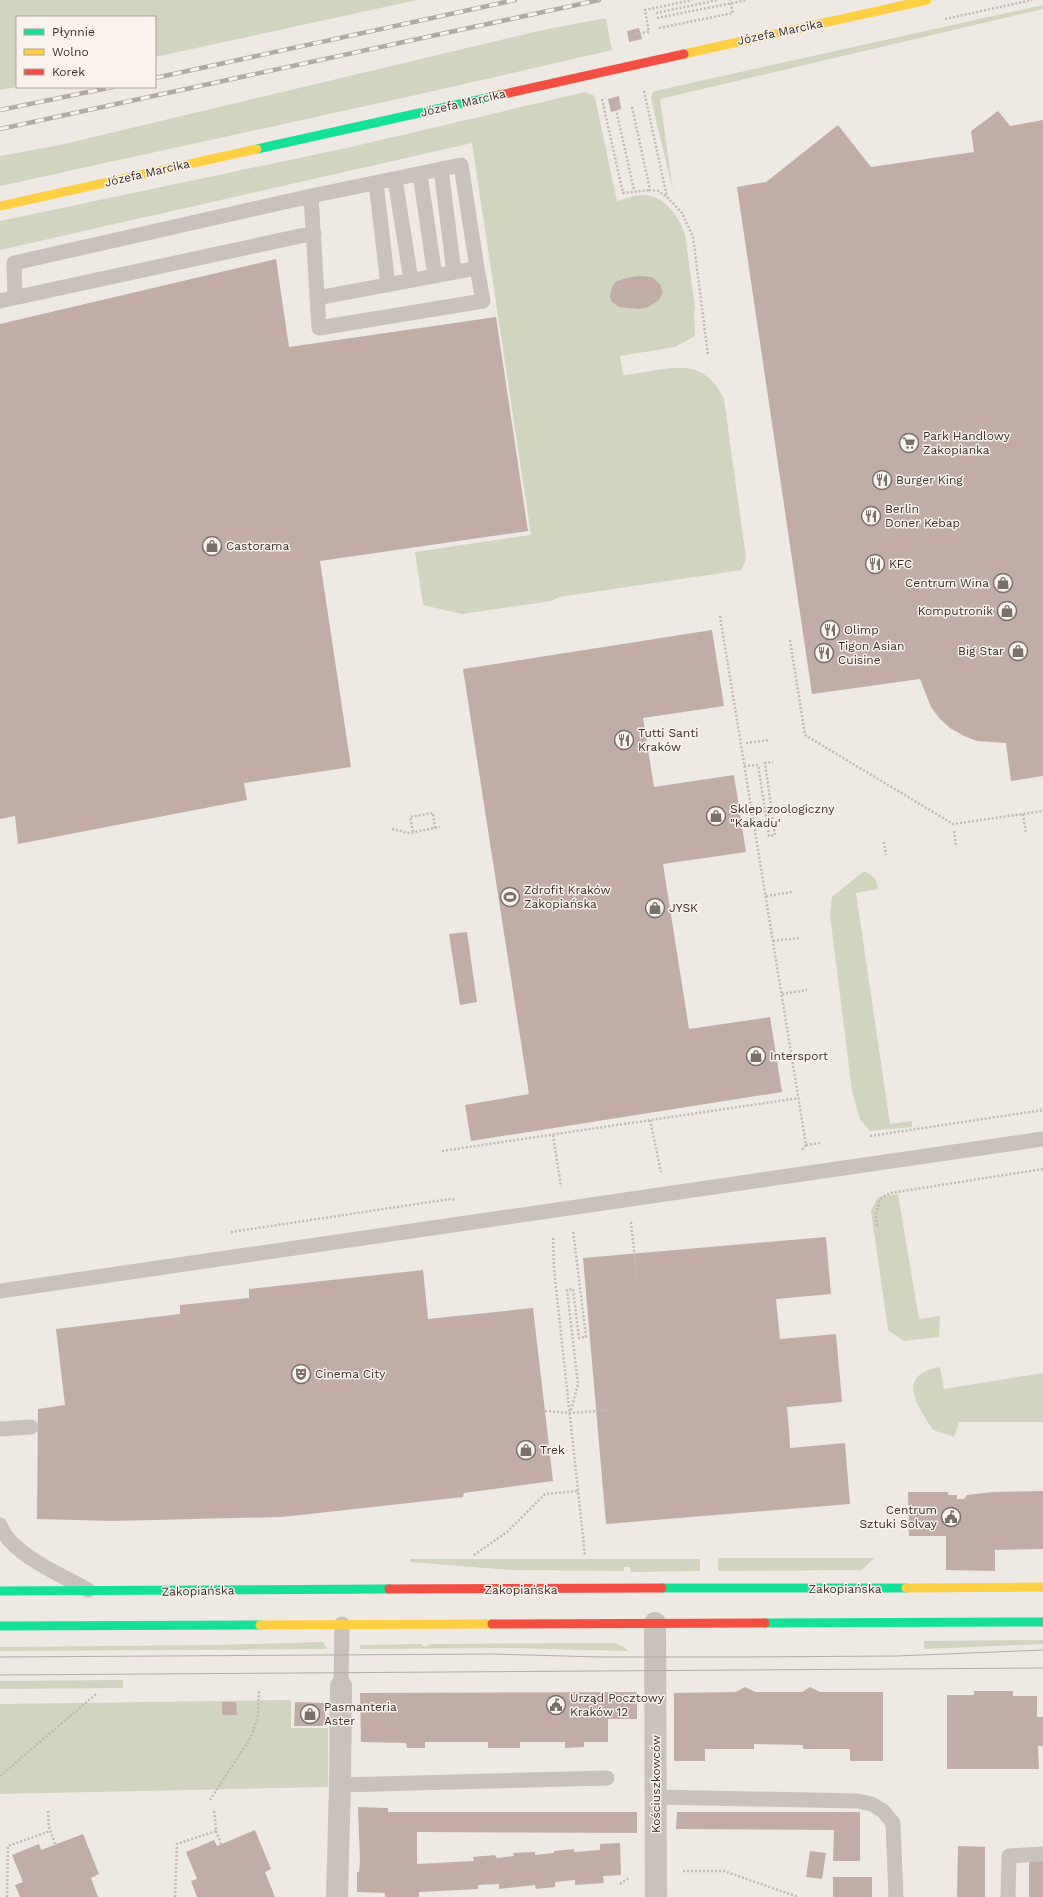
<svg xmlns="http://www.w3.org/2000/svg" width="1043" height="1897" font-family="'Work Sans',sans-serif">
<style>
.green{fill:#d1d4be}
.building{fill:#c2aca6}
.lines{fill:none;stroke-linecap:round;stroke-linejoin:round}
.path{stroke:#c0b9b5;stroke-width:2.5;stroke-dasharray:2 2;stroke-linecap:butt}
.lane{stroke:#c8c1bc;stroke-width:15}
.street{stroke:#c8c1bc;stroke-width:22}
.fast{stroke:#16e098;stroke-width:9}
.slow{stroke:#ffcf43;stroke-width:9}
.jam{stroke:#f24e42;stroke-width:9}
.tram{stroke:#b0aaa6;stroke-width:1}
.rail-casing{stroke:#b0aaa6;stroke-width:4.5}
.rail{stroke:#faf3ec;stroke-width:3;stroke-dasharray:9;stroke-linecap:butt}
.labels{text-anchor:middle;dominant-baseline:central;stroke-width:3;stroke-linejoin:round;paint-order:stroke}
.street-label{font-size:12px;fill:#392e2a;stroke:#faf3ec}
.poi-label{font-size:12px;fill:#392e2a;stroke:#faf3ec;text-anchor:start}
</style>
<rect width="100%" height="100%" fill="#efe9e4"/>
<path class="green" d="M 0,0 L 417,0 L 155,57 L 155,17 L 17,17 L 17,87 L 0,90 Z
M 1043,5 L 1043,9 L 660,99 L 673,191 L 651,99 L 652,93 L 655,91 Z
M 606,18 L 612,50 L 416,95 L 0,186 L 0,156 L 60,145 L 543,30 Z
M 585,92 L 593,95 L 595,98 L 617,201 C 626,199 635,195 644,195 C 664,195 679,217 685,234 L 695,308 L 694,311 L 695,336 L 675,347 L 620,356 L 623,375 C 664,372 701,351 724,399 L 746,558 L 742,570 L 559,597 L 552,601 L 462,614 L 423,605 L 415,552 L 531,535 L 472,143 L 0,250 L 0,221 L 351,147 Z
M 864,871 L 875,878 L 878,889 L 856,893 L 890,1124 L 912,1121 L 912,1127 L 870,1131 L 860,1119 L 852,1091 L 830,915 L 832,897 Z
M 898,1194 L 919,1319 L 940,1316 L 939,1337 L 904,1341 L 888,1330 L 871,1211 L 878,1197 Z
M 940,1367 L 944,1389 L 1043,1373 L 1043,1422 L 959,1422 L 954,1437 L 933,1430 C 917,1405 895,1375 940,1367 Z
M 718,1558 L 874,1558 L 862,1570 L 718,1571 Z
M 410,1559 L 700,1559 L 700,1571 L 631,1572 L 630,1567 L 624,1567 L 624,1571 L 511,1570 L 410,1562 Z
M 1043,1640 L 1043,1644 L 924,1649 L 924,1641 Z
M 323,1642 L 327,1649 L 0,1651 L 0,1647 L 215,1645 Z
M 615,1643 L 625,1648 L 628,1651 L 511,1648 L 360,1649 L 360,1645 L 422,1644 L 423,1646 L 428,1646 L 429,1644 Z
M 123,1680 L 123,1688 L 0,1689 L 0,1681 Z
M 291,1700 L 291,1728 L 328,1728 L 328,1787 L 0,1794 L 0,1704 Z"/>
<path class="building" d="M 639,28 L 642,39 L 629,42 L 627,31 Z
M 619,96 L 621,109 L 611,112 L 608,99 Z
M 998,111 L 1010,126 L 1043,120 L 1043,776 L 1011,781 L 1006,743 L 977,741 L 964,736 L 950,728 L 940,719 L 931,707 L 920,679 L 812,694 L 737,187 L 766,182 L 838,125 L 871,167 L 974,152 L 971,131 Z
M 276,259 L 289,347 L 496,317 L 528,531 L 320,561 L 351,767 L 244,783 L 247,800 L 18,844 L 15,816 L 0,819 L 0,324 Z
M 639,276 L 652,277 L 660,284 L 663,293 L 659,300 L 648,307 L 639,309 L 619,307 L 612,302 L 610,297 L 611,290 L 615,282 L 626,278 Z
M 712,630 L 724,706 L 643,718 L 654,787 L 734,775 L 746,852 L 663,864 L 689,1029 L 770,1017 L 782,1092 L 471,1141 L 465,1105 L 529,1094 L 463,669 Z
M 467,932 L 477,1002 L 460,1005 L 449,934 Z
M 826,1237 L 831,1294 L 776,1299 L 780,1339 L 836,1334 L 842,1402 L 787,1407 L 789,1429 L 790,1448 L 845,1443 L 850,1504 L 606,1524 L 583,1258 Z
M 423,1270 L 428,1319 L 533,1308 L 553,1481 L 464,1493 L 463,1497 L 282,1517 L 112,1521 L 37,1519 L 38,1409 L 65,1405 L 56,1329 L 180,1314 L 180,1305 L 249,1298 L 249,1289 Z
M 1043,1491 L 1043,1549 L 995,1550 L 995,1571 L 946,1570 L 946,1536 L 909,1536 L 908,1492 L 948,1492 L 948,1495 L 957,1495 L 957,1499 L 964,1499 L 967,1495 L 993,1492 Z
M 745,1687 L 755,1692 L 802,1692 L 810,1687 L 820,1692 L 883,1692 L 883,1761 L 850,1761 L 850,1749 L 803,1749 L 803,1745 L 754,1744 L 754,1749 L 705,1749 L 705,1761 L 674,1761 L 674,1693 L 736,1692 Z
M 974,1691 L 1013,1691 L 1013,1696 L 1037,1696 L 1037,1717 L 1043,1717 L 1043,1746 L 1038,1746 L 1039,1769 L 947,1769 L 947,1695 L 974,1695 Z
M 637,1692 L 637,1719 L 608,1719 L 608,1742 L 584,1742 L 584,1747 L 565,1748 L 565,1742 L 520,1742 L 520,1748 L 488,1748 L 488,1742 L 425,1742 L 425,1748 L 407,1748 L 406,1743 L 361,1742 L 360,1693 Z
M 222,1702 L 236,1702 L 237,1715 L 222,1715 Z
M 295,1702 L 325,1703 L 325,1726 L 294,1726 Z
M 358,1807 L 388,1808 L 388,1812 L 637,1812 L 637,1833 L 417,1832 L 417,1864 L 474,1861 L 473,1857 L 495,1855 L 497,1858 L 514,1856 L 513,1853 L 535,1852 L 535,1855 L 554,1853 L 554,1851 L 574,1849 L 574,1852 L 600,1850 L 600,1844 L 620,1843 L 621,1875 L 603,1876 L 604,1883 L 575,1885 L 575,1880 L 555,1882 L 555,1887 L 536,1889 L 535,1885 L 499,1889 L 499,1884 L 478,1885 L 478,1889 L 419,1892 L 419,1897 L 385,1897 L 385,1893 L 357,1892 L 357,1872 L 359,1872 L 360,1860 Z
M 677,1812 L 860,1812 L 860,1861 L 833,1861 L 834,1830 L 676,1829 Z
M 255,1830 L 271,1869 L 265,1872 L 275,1897 L 197,1897 L 191,1881 L 197,1879 L 186,1852 L 214,1840 L 217,1846 Z
M 83,1834 L 99,1874 L 91,1878 L 98,1897 L 20,1897 L 15,1885 L 23,1882 L 12,1855 L 39,1844 L 41,1850 Z
M 958,1846 L 985,1847 L 985,1897 L 957,1897 Z
M 810,1851 L 826,1853 L 822,1879 L 806,1877 Z
M 1029,1856 L 1043,1857 L 1043,1897 L 1029,1897 Z
M 833,1877 L 872,1877 L 872,1897 L 833,1897 Z"/>
<g class="lines">
<path class="path" d="M 656,13 L 718,0
M 657,18 L 747,0
M 945,19 L 1032,0
M 659,28 L 733,13 L 730,0
M 635,34 L 649,32 L 645,10 L 692,0
M 644,91 L 667,197
M 602,99 L 623,193 L 650,190
M 615,105 L 634,190
M 632,107 L 650,190 L 658,191 L 667,197 L 682,213 L 693,237 L 708,355
M 720,616 L 806,1145 L 801,1151
M 790,640 L 805,735 L 953,824 L 1043,811
M 746,743 L 769,740
M 744,766 L 758,765 L 769,836 L 775,835 L 765,763 L 773,762
M 1023,814 L 1026,834
M 392,829 L 409,833 L 440,827
M 954,831 L 956,845
M 413,832 L 410,817 L 433,813 L 435,828
M 884,842 L 886,855
M 766,896 L 792,892
M 773,941 L 799,938
M 782,994 L 807,990
M 650,1120 L 661,1172
M 553,1135 L 561,1187
M 870,1136 L 1043,1110
M 806,1145 L 820,1143
M 442,1151 L 799,1098
M 631,1222 L 637,1280
M 877,1226 L 876,1214 L 880,1199 L 890,1193 L 1043,1169
M 231,1232 L 450,1199 L 456,1200
M 553,1238 L 554,1269 L 585,1555
M 571,1410 L 578,1384 L 567,1290 L 573,1289 L 579,1338 L 586,1337 L 573,1230
M 545,1411 L 570,1413 L 612,1410
M 474,1555 L 507,1532 L 545,1494 L 578,1491
M 0,1776 L 96,1694
M 210,1800 L 251,1737 L 258,1715 L 259,1689
M 48,1811 L 49,1827 L 55,1844
M 216,1831 L 221,1844
M 683,1871 L 724,1871 L 798,1897
M 620,1884 L 629,1878
M 7,1897 L 8,1846 L 50,1831
M 175,1897 L 177,1844 L 216,1831 L 214,1809"/>
<path class="lane" d="M 461,165 L 477,268 L 483,301 L 319,328 L 311,196 Z
M 441,169 L 454,272
M 420,174 L 435,276
M 395,179 L 411,280
M 376,183 L 388,285
M 15,297 L 14,263 L 311,196
M 317,298 L 477,268
M 0,301 L 314,233
M 0,1291 L 1043,1139
M 0,1429 L 31,1427
M 0,1525 C 10,1554 62,1575 88,1590
M 341,1686 L 342,1624
M 340,1785 L 607,1778
M 656,1797 L 858,1801 L 872,1804 L 883,1811 L 893,1823 L 896,1897
M 1008,1897 L 1009,1856 L 1043,1854"/>
<path class="street" d="M 655,1623 L 656,1897
M 337,1897 L 340,1785 L 341,1686"/>
<path class="fast" d="M 257,149 L 500,95
M 662,1588 L 906,1588
M 0,1591 L 389,1589
M 765,1623 L 1043,1622
M 0,1626 L 260,1625"/>
<path class="slow" d="M 684,54 L 927,0
M 0,206 L 257,149
M 906,1588 L 1043,1587
M 260,1625 L 492,1624"/>
<path class="jam" d="M 500,95 L 684,54
M 389,1589 L 662,1588
M 492,1624 L 765,1623"/>
<path class="tram" d="M 0,1657 L 492,1654 L 599,1657 L 742,1657 L 897,1656 L 1043,1650
M 0,1675 L 1043,1668"/>
<g class="rail-casing">
<path id="rail" d="M 155,78 L 515,0
M 0,110 L 113,87
M 0,129 L 599,0"/>
</g>
<use href="#rail" class="rail"/>
</g>
<defs>
<g id="supermarket-ring" transform="scale(1)"><circle r="9.5" fill="#faf3ec" stroke="#796f6b" stroke-width="1.5"/><path d="M-6-5.5h2.5l.6 2H6L4.5 2H-2.5L-4.4-4H-6ZM-1.5 3.2a1.3 1.3 0 1 0 .1 0ZM3 3.2a1.3 1.3 0 1 0 .1 0Z" fill="#796f6b"/></g>
<g id="restaurant-ring" transform="scale(1)"><circle r="9.5" fill="#faf3ec" stroke="#796f6b" stroke-width="1.5"/><path d="M-5-6h1v4h1v-4h1v4h1v-4h1v5L-1.5 .5V6h-2V.5L-5-1ZM5-6V6H3V1.5H1.5Q1.5-4 5-6Z" fill="#796f6b"/></g>
<g id="shop-ring" transform="scale(1)"><circle r="9.5" fill="#faf3ec" stroke="#796f6b" stroke-width="1.5"/><path d="M-5-2.5h2.3a2.7 3.5 0 0 1 5.4 0H5L5.5 6h-11ZM-1.5-2.5h3a1.5 2.3 0 0 0-3 0Z" fill="#796f6b"/></g>
<g id="stadium-ring" transform="scale(1)"><circle r="9.5" fill="#faf3ec" stroke="#796f6b" stroke-width="1.5"/><path d="M0-5a6.5 5 0 1 0 0 10a6.5 5 0 1 0 0-10ZM-3.5-1.8h7v3.6h-7Z" fill="#796f6b"/></g>
<g id="theatre-ring" transform="scale(1)"><circle r="9.5" fill="#faf3ec" stroke="#796f6b" stroke-width="1.5"/><path d="M-5-5.5Q0-4 5-5.5V0Q5 5 0 6Q-5 5-5 0ZM-3.3-2.5H-1v1.5H-3.3ZM1-2.5H3.3v1.5H1ZM-2.8 1Q0 5.5 2.8 1Z" fill="#796f6b"/></g>
<g id="civic-ring" transform="scale(1)"><circle r="9.5" fill="#faf3ec" stroke="#796f6b" stroke-width="1.5"/><path d="M-.6-6.5H3V-4.5H.6V-3L4-1V1h2V6H-6V1h2V-1L-.6-3ZM-1.2 2.5V6h2.4V2.5Z" fill="#796f6b"/></g>
</defs>
<g fill-rule="evenodd">
<use href="#supermarket-ring" x="909" y="443"/>
<use href="#restaurant-ring" x="882" y="480"/>
<use href="#restaurant-ring" x="871" y="516"/>
<use href="#shop-ring" x="212" y="546"/>
<use href="#restaurant-ring" x="875" y="564"/>
<use href="#shop-ring" x="1003" y="583"/>
<use href="#shop-ring" x="1007" y="611"/>
<use href="#restaurant-ring" x="830" y="630"/>
<use href="#shop-ring" x="1018" y="651"/>
<use href="#restaurant-ring" x="824" y="653"/>
<use href="#restaurant-ring" x="624" y="740"/>
<use href="#shop-ring" x="716" y="816"/>
<use href="#stadium-ring" x="510" y="897"/>
<use href="#shop-ring" x="655" y="908"/>
<use href="#shop-ring" x="756" y="1056"/>
<use href="#theatre-ring" x="301" y="1374"/>
<use href="#shop-ring" x="526" y="1450"/>
<use href="#civic-ring" x="951" y="1517"/>
<use href="#civic-ring" x="556" y="1705"/>
<use href="#shop-ring" x="310" y="1714"/>
</g>
<g class="labels">
<g class="street-label">
<text transform="translate(780 32) rotate(-12)">Józefa Marcika</text>
<text transform="translate(463 103) rotate(-13)">Józefa Marcika</text>
<text transform="translate(147 173) rotate(-13)">Józefa Marcika</text>
<text x="845" y="1589">Zakopiańska</text>
<text x="521" y="1590">Zakopiańska</text>
<text transform="translate(198 1591) rotate(-1)">Zakopiańska</text>
<text transform="translate(656 1784) rotate(-90)">Kościuszkowców</text>
</g>
<g class="poi-label">
<text x="923" y="436">Park Handlowy<tspan x="923" dy="14">Zakopianka</tspan></text>
<text x="896" y="480">Burger King</text>
<text x="885" y="509">Berlin<tspan x="885" dy="14">Doner Kebap</tspan></text>
<text x="226" y="546">Castorama</text>
<text x="889" y="564">KFC</text>
<text x="989" y="583" text-anchor="end">Centrum Wina</text>
<text x="993" y="611" text-anchor="end">Komputronik</text>
<text x="844" y="630">Olimp</text>
<text x="838" y="646">Tigon Asian<tspan x="838" dy="14">Cuisine</tspan></text>
<text x="1004" y="651" text-anchor="end">Big Star</text>
<text x="638" y="733">Tutti Santi<tspan x="638" dy="14">Kraków</tspan></text>
<text x="730" y="809">Sklep zoologiczny<tspan x="730" dy="14">"Kakadu'</tspan></text>
<text x="524" y="890">Zdrofit Kraków<tspan x="524" dy="14">Zakopiańska</tspan></text>
<text x="669" y="908">JYSK</text>
<text x="770" y="1056">Intersport</text>
<text x="315" y="1374">Cinema City</text>
<text x="540" y="1450">Trek</text>
<text x="937" y="1510" text-anchor="end">Centrum<tspan x="937" dy="14">Sztuki Solvay</tspan></text>
<text x="570" y="1698">Urząd Pocztowy<tspan x="570" dy="14">Kraków 12</tspan></text>
<text x="324" y="1707">Pasmanteria<tspan x="324" dy="14">Aster</tspan></text>
</g>
</g>
<rect x="16" y="16" width="140" height="72" fill="#faf3ec" stroke="#ada49e"/>
<rect x="24" y="29" width="20" height="6" fill="#16e098" stroke="#ada49e"/>
<text x="52" y="36" font-size="12" fill="#392e2a">Płynnie</text>
<rect x="24" y="49" width="20" height="6" fill="#ffcf43" stroke="#ada49e"/>
<text x="52" y="56" font-size="12" fill="#392e2a">Wolno</text>
<rect x="24" y="69" width="20" height="6" fill="#f24e42" stroke="#ada49e"/>
<text x="52" y="76" font-size="12" fill="#392e2a">Korek</text>
</svg>
